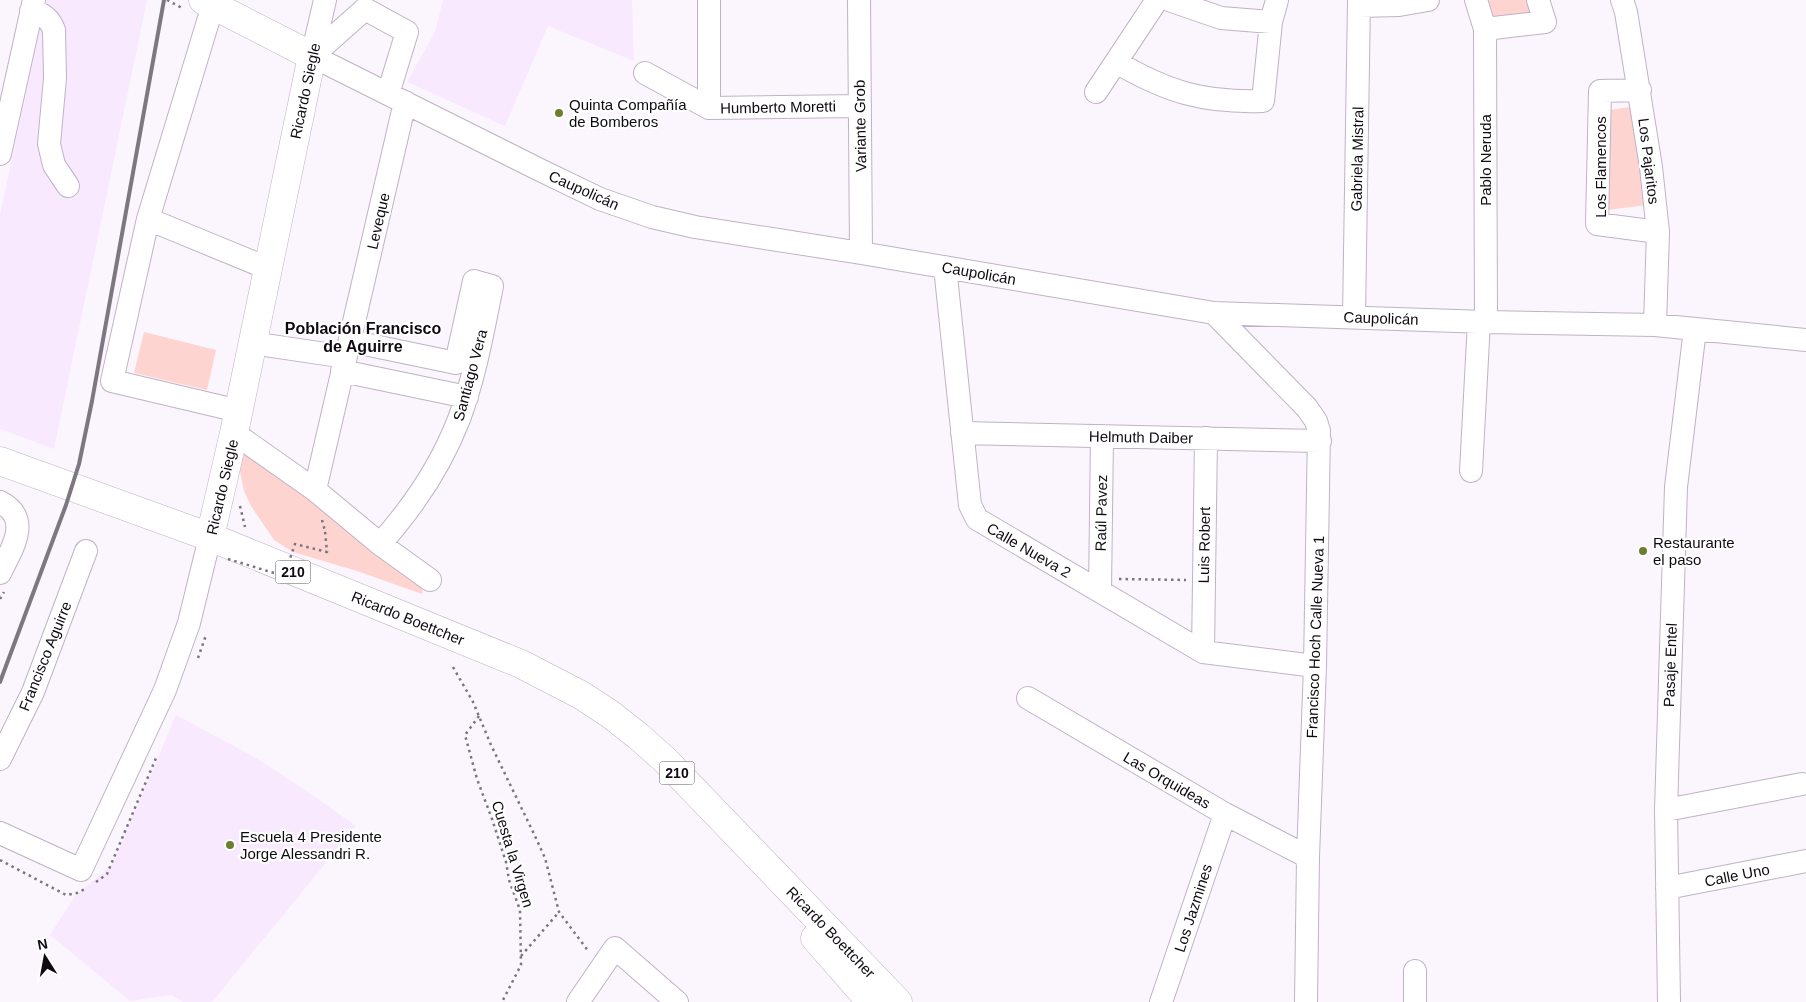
<svg xmlns="http://www.w3.org/2000/svg" width="1806" height="1002" font-family="Arial,sans-serif">
<style>
.built{fill:#f9e9ff}
.green{fill:#fed4d1}
.lines{fill:none;stroke-linecap:round;stroke-linejoin:round}
.minor-casing{stroke:#c0b2c6;stroke-width:24}
.major-casing{stroke:#c0b2c6;stroke-width:29}
.path{stroke:#7a747c;stroke-width:2.5;stroke-dasharray:2.5 4;stroke-linecap:butt}
.minor{stroke:#fff;stroke-width:22}
.major{stroke:#fff;stroke-width:28}
.rail{stroke:#7d787f;stroke-width:4}
.path-bridge{stroke:#7a747c;stroke-width:2.5;stroke-dasharray:2.5 4;stroke-linecap:butt}
.poi-dot{fill:#6b7e2e;stroke:#fff;stroke-width:2}
.labels{text-anchor:middle;dominant-baseline:central;stroke-width:4.5;stroke-linejoin:round;paint-order:stroke}
.shield{fill:#fff;stroke:#575458;stroke-width:1}
.shield-label{font-size:14px;font-weight:bold;fill:#0f0a11}
.street-label{font-size:15px;fill:#0f0a11;stroke:#fff}
.poi-label{font-size:15px;fill:#0f0a11;stroke:#fff;text-anchor:start}
.neighbourhood-label{font-size:16px;font-weight:bold;fill:#0f0a11;stroke:#fff}
</style>
<rect width="100%" height="100%" fill="#fbf5fd"/>
<path class="built" d="M 46,0 L 147,0 L 54,449 L 0,429 L 0,215 Z
M 443,0 L 632,0 L 634,61 L 548,26 L 505,126 L 407,82 L 435,32 Z
M 176,715 L 256,758 L 308,792 L 356,826 L 212,1002 L 183,1002 L 171,995 L 130,1001 L 50,935 L 76,895 L 112,865 Z"/>
<path class="green" d="M 1481,0 L 1535,0 L 1541,19 L 1488,24 Z
M 1630,107 L 1647,205 L 1607,210 L 1610,110 Z
M 144,332 L 216,350 L 207,390 L 134,373 Z
M 238,443 L 423,583 L 422,594 L 357,571 L 293,552 L 274,540 L 251,506 L 244,491 L 240,472 L 234,460 Z"/>
<g class="lines">
<g class="minor-casing">
<path id="minor" d="M 859,0 L 861,253
M 1169,0 L 1221,18 L 1271,22
M 1476,0 L 1485,29 L 1486,322
M 1622,0 L 1626,12 L 1651,167 L 1658,232 L 1655,325
M 213,5 L 148,219 L 112,381 L 239,411
M 1359,6 L 1399,5 L 1428,0
M 31,11 C 43,13 50,19 54,30 L 55,78 L 49,144 L 54,165 L 68,186
M 1485,29 L 1545,22 L 1538,0
M 312,56 L 540,170 L 600,199 L 652,217 L 695,227 L 861,253 L 1214,313 L 1486,322 L 1655,325 L 1806,340
M 312,56 L 365,9 L 407,32 L 388,94
M 312,56 L 325,0
M 1116,62 C 1167,92 1204,103 1263,101 L 1271,22 L 1277,0
M 645,73 L 709,108 L 860,106
M 1640,90 L 1600,91 L 1597,224 L 1658,232
M 1096,92 L 1157,0
M 709,108 L 709,0
M 0,154 L 34,0
M 148,219 L 267,268
M 945,267 L 970,505 L 977,519 L 1203,652 L 1315,666
M 1214,313 L 1307,408 L 1316,421 L 1319,431 L 1315,666 L 1308,857 L 1306,1002
M 1354,317 L 1359,0
M 350,341 L 456,363 L 474,281 L 492,286 C 483,331 475,376 459,419 C 441,466 414,506 380,544
M 252,343 L 346,357
M 342,371 L 467,397
M 234,433 L 315,490 L 380,544 L 430,580
M 962,433 L 1320,441
M 1471,471 L 1479,321
M 315,490 L 405,102
M 0,502 C 33,519 11,550 0,573
M 1100,591 L 1102,436
M 1203,652 L 1206,438
M 1028,698 L 1225,814 L 1308,857
M 0,759 L 33,692 L 86,551
M 1666,810 L 1802,784
M 0,833 L 81,870 L 165,690 L 189,623 L 210,537
M 1667,888 L 1806,861
M 578,1002 L 615,948 L 677,1002
M 1161,1002 L 1225,814
M 1415,1002 L 1415,971
M 1669,1002 L 1666,810 L 1676,487 L 1695,329"/>
</g>
<g class="major-casing">
<path id="major" d="M 203,0 L 312,56 L 234,433 L 210,537
M 0,461 L 210,537 L 521,664 L 581,695 L 610,714 L 638,736 L 664,759 L 898,1002
M 815,938 L 871,1002"/>
</g>
<path class="path" d="M 167,0 L 184,9
M 240,506 L 245,527
M 322,520 L 325,531
M 1119,579 L 1186,580
M 0,599 L 4,592
M 198,658 L 206,635
M 453,667 L 473,702 L 491,745 L 535,836 L 545,858 L 559,912 L 589,952
M 479,716 L 465,735 L 477,779 L 492,819 L 506,862 L 509,880 L 520,910 L 521,965 L 502,1002
M 0,860 L 66,895 L 77,893 L 85,889
M 96,882 L 107,874 L 156,758
M 521,956 L 559,912"/>
<use href="#minor" class="minor"/>
<use href="#major" class="major"/>
<path class="rail" d="M 0,682 L 66,505 L 79,464 L 92,401 L 164,0"/>
<path class="path-bridge" d="M 228,559 L 284,576 L 295,544 L 327,552 L 325,531"/>
</g>
<g class="poi-dot">
<circle cx="559" cy="113" r="5"/>
<circle cx="1643" cy="551" r="5"/>
<circle cx="230" cy="845" r="5"/>
</g>
<g class="labels">
<g class="shield">
<rect x="275.5" y="560.5" width="35" height="23" rx="4"/>
<rect x="659.5" y="761.5" width="35" height="23" rx="4"/>
</g>
<g class="shield-label">
<text x="293" y="572">210</text>
<text x="677" y="773">210</text>
</g>
<g class="street-label">
<text transform="translate(305 91) rotate(-78)">Ricardo Siegle</text>
<text transform="translate(778 107) rotate(-1)">Humberto Moretti</text>
<text transform="translate(860 126) rotate(-91)">Variante Grob</text>
<text transform="translate(1357 159) rotate(-89)">Gabriela Mistral</text>
<text transform="translate(1485 160) rotate(-90)">Pablo Neruda</text>
<text transform="translate(1649 161) rotate(83)">Los Pajaritos</text>
<text transform="translate(1600 167) rotate(-90)">Los Flamencos</text>
<text transform="translate(584 190) rotate(24)">Caupolicán</text>
<text transform="translate(378 221) rotate(-77)">Leveque</text>
<text transform="translate(979 273) rotate(10)">Caupolicán</text>
<text transform="translate(1381 318) rotate(2)">Caupolicán</text>
<text transform="translate(470 375) rotate(-75)">Santiago Vera</text>
<text transform="translate(1141 437) rotate(1)">Helmuth Daiber</text>
<text transform="translate(222 487) rotate(-77)">Ricardo Siegle</text>
<text transform="translate(1101 513) rotate(-89)">Raúl Pavez</text>
<text transform="translate(1204 545) rotate(-89)">Luis Robert</text>
<text transform="translate(1029 550) rotate(30)">Calle Nueva 2</text>
<text transform="translate(408 618) rotate(22)">Ricardo Boettcher</text>
<text transform="translate(1315 637) rotate(-88)">Francisco Hoch Calle Nueva 1</text>
<text transform="translate(45 656) rotate(-68)">Francisco Aguirre</text>
<text transform="translate(1670 665) rotate(-88)">Pasaje Entel</text>
<text transform="translate(1167 780) rotate(30)">Las Orquideas</text>
<text transform="translate(513 854) rotate(73)">Cuesta la Virgen</text>
<text transform="translate(1737 875) rotate(-11)">Calle Uno</text>
<text transform="translate(1193 908) rotate(-72)">Los Jazmines</text>
<text transform="translate(831 932) rotate(46)">Ricardo Boettcher</text>
</g>
<g class="poi-label">
<text x="569" y="104">Quinta Compañía<tspan x="569" dy="17">de Bomberos</tspan></text>
<text x="1653" y="542">Restaurante<tspan x="1653" dy="17">el paso</tspan></text>
<text x="240" y="836">Escuela 4 Presidente<tspan x="240" dy="17">Jorge Alessandri R.</tspan></text>
</g>
<g class="neighbourhood-label">
<text x="363" y="328">Población Francisco<tspan x="363" dy="18">de Aguirre</tspan></text>
</g>
</g>
<g transform="translate(45 957) rotate(349)" stroke="#ffffff" stroke-width="4" paint-order="stroke">
<path d="M0-4L9 19L0 12L-9 19Z" fill="#0f0a11"/>
<text y="-8" font-size="14" font-weight="bold" text-anchor="middle" fill="#0f0a11">N</text>
</g>
</svg>
